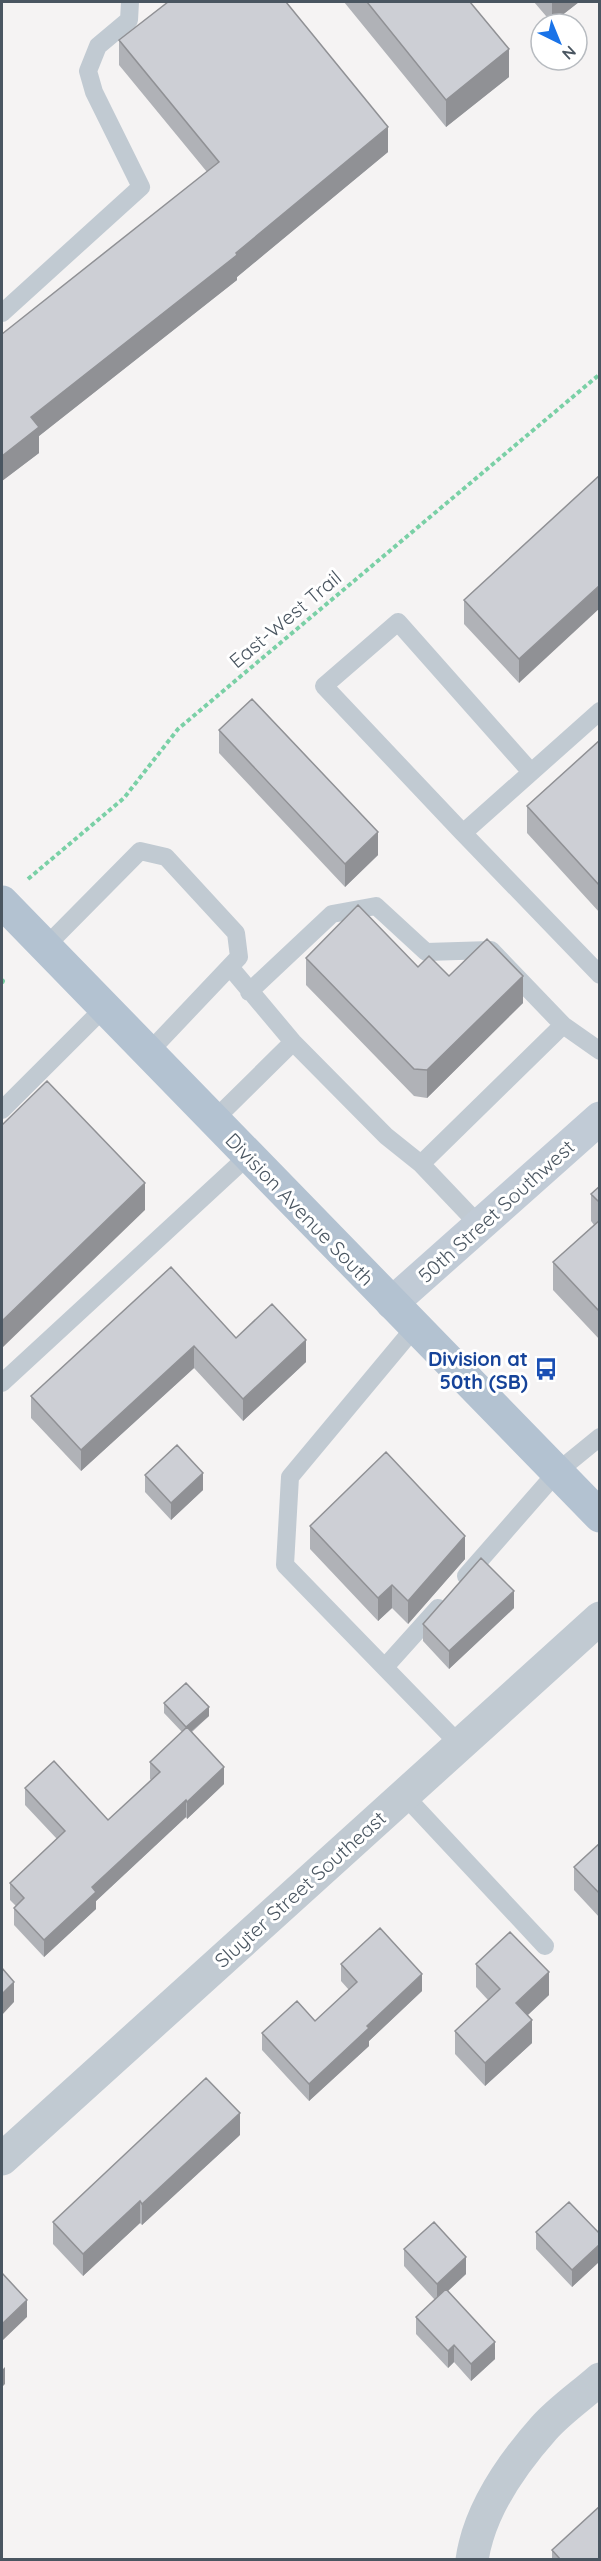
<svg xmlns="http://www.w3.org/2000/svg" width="601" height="2561" font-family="Quicksand,sans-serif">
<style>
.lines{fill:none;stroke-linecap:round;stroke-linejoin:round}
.path{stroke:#7ad0a6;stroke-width:4;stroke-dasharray:4.5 3;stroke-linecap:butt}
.lane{stroke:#c1cad2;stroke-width:18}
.street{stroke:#c1cad2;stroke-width:33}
.secondary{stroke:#c1cbd6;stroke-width:33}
.primary{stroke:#b3c2d1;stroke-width:33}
.wall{fill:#b0b2b7}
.shaded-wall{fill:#909195}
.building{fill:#cdcfd5;stroke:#909195;stroke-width:1.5}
.labels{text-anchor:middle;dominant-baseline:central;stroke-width:6;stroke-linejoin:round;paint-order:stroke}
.street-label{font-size:20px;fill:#4a5661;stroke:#fff}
.transit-label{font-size:20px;font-weight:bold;fill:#164399;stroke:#fff;text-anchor:end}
</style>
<rect width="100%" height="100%" fill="#f5f3f3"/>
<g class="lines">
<path class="path" d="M 28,879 L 124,798 L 178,729 L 600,374
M 2,980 L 3,981 L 2,983"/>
<path class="lane" d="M 2,313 L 141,187 L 94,92 L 88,71 L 98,46 L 129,20 L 130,2
M 600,711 L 463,833 L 600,975
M 463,833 L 324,686 L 398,622 L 531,772
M 45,947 L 140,851 L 166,857 L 236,933 L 239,957 L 148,1053
M 230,967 L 293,1042 L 386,1136 L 421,1164 L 479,1225
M 249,992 L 332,914 L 376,906 L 426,952 L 491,950 L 563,1025
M 2,1110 L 104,1008
M 214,1120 L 293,1042
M 421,1164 L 563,1025 L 600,1051
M 415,1327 L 290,1477 L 285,1565 L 460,1745
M 2,1383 L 248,1156
M 466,1576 L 557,1472 L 600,1437
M 385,1667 L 438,1608
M 404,1795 L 545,1946"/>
<path class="street" d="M 2,2159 L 600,1618
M 472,2560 C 479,2511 512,2464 544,2428 C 560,2410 582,2395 600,2379"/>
<path class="secondary" d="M 392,1303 L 600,1118"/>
<path class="primary" d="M 2,902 L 600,1516"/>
</g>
<path class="wall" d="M 344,2 L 470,2 L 509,77 L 446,127 Z
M 534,2 L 579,2 L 552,23 Z
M 119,40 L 388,152 L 237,277 L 237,280 L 39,436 L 39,453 L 2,481 L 207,172 L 119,65 Z
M 600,475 L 519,683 L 464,624 L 464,600 Z
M 219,730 L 378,855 L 345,887 L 219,753 Z
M 600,740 L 600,913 L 527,833 L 527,806 Z
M 306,958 L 418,967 L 449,976 L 523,1003 L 427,1098 L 414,1096 L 306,985 Z
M 600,1186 L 600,1340 L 553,1290 L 553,1262 L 594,1225 L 591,1221 L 591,1194 Z
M 171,1267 L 236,1338 L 306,1362 L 243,1421 L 194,1368 L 81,1471 L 31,1418 L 31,1396 Z
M 145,1475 L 203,1490 L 171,1520 L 145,1492 Z
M 310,1526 L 465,1559 L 408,1624 L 392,1608 L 378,1621 L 310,1549 Z
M 514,1608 L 449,1669 L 423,1641 L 423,1624 Z
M 164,1703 L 209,1716 L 192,1732 L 224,1784 L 187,1819 L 186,1817 L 96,1901 L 96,1909 L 44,1957 L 14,1925 L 14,1908 L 16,1906 L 10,1900 L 10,1883 L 57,1839 L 25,1805 L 25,1788 L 108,1820 L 151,1780 L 150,1779 L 150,1762 L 182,1732 L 164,1713 Z
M 600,1843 L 600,1918 L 574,1890 L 574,1867 Z
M 341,1964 L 422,1991 L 369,2041 L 369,2046 L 309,2101 L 262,2050 L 262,2033 L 315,2021 L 349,1990 L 341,1981 Z
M 476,1964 L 549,1995 L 528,2015 L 532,2043 L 485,2086 L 455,2054 L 455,2031 L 488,2000 L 476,1987 Z
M 240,2135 L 142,2225 L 140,2223 L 83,2276 L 53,2244 L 53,2222 Z
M 536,2232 L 600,2234 L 600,2261 L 572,2287 L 536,2249 Z
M 404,2249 L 466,2274 L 448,2291 L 495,2359 L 471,2381 L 454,2362 L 448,2368 L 416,2334 L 416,2317 L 435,2300 L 404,2266 Z
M 552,2550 L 600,2559 L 552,2559 Z"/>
<path class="shaded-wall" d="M 552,2 L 579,2 L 552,23 Z
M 509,49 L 509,77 L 446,127 L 446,100 Z
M 388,127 L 388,152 L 237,277 L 237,280 L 39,436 L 39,453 L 2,481 L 2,456 L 31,417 L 236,253 Z
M 600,585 L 600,608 L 519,683 L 519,659 Z
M 378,832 L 378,855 L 345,887 L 345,864 Z
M 523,976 L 523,1003 L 427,1098 L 427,1070 Z
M 145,1183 L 145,1210 L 2,1348 L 2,1321 Z
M 306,1340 L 306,1362 L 243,1421 L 243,1399 Z
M 194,1346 L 194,1368 L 81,1471 L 81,1450 Z
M 203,1473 L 203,1490 L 171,1520 L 171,1503 Z
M 465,1536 L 465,1559 L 408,1624 L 408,1601 Z
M 392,1585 L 392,1608 L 378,1621 L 378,1598 Z
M 514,1591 L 514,1608 L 449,1669 L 449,1651 Z
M 209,1707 L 209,1716 L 186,1736 L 186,1727 Z
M 224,1767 L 224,1784 L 187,1819 L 187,1802 Z
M 186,1800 L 186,1817 L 96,1901 L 96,1909 L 44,1957 L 44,1940 L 92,1887 Z
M 549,1972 L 549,1995 L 516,2026 L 516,2003 Z
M 422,1974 L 422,1991 L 369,2041 L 369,2046 L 309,2101 L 309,2084 L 367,2026 Z
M 14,1982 L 14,2002 L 2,2015 L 2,1994 Z
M 532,2020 L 532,2043 L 485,2086 L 485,2063 Z
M 240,2113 L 240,2135 L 142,2225 L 142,2204 Z
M 140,2201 L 140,2223 L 83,2276 L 83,2254 Z
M 600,2244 L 600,2261 L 572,2287 L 572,2270 Z
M 466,2257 L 466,2274 L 437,2301 L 437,2284 Z
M 27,2300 L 27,2317 L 2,2341 L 2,2324 Z
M 495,2342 L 495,2359 L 471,2381 L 471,2364 Z
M 454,2345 L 454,2362 L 448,2368 L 448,2351 Z
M 5,2367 L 5,2384 L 2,2387 L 2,2370 Z"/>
<path class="building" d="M 168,2 L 286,2 L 388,127 L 236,253 L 237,255 L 31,417 L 39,427 L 2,456 L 2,334 L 219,162 L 119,40 Z
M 367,2 L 470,2 L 509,49 L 446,100 Z
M 600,475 L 600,585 L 519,659 L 464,600 Z
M 252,699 L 378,832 L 345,864 L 219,730 Z
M 600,740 L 600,886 L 527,806 Z
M 358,905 L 418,967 L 429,956 L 449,976 L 487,939 L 523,976 L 427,1070 L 414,1069 L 306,958 Z
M 47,1081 L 145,1183 L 2,1321 L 2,1125 Z
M 600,1186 L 600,1203 L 591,1194 Z
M 600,1220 L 600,1312 L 553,1262 Z
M 171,1267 L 236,1338 L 272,1304 L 306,1340 L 243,1399 L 194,1346 L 81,1450 L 31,1396 Z
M 177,1445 L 203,1473 L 171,1503 L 145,1475 Z
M 386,1452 L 465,1536 L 408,1601 L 392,1585 L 378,1598 L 310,1526 Z
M 481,1558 L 514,1591 L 449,1651 L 423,1624 Z
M 186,1683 L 209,1707 L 186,1727 L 164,1703 Z
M 187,1727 L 224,1767 L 187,1802 L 186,1800 L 92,1887 L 96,1892 L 44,1940 L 14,1908 L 24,1898 L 10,1883 L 65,1831 L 25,1788 L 54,1761 L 108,1820 L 160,1772 L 150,1762 Z
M 600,1843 L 600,1894 L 574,1867 Z
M 380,1928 L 422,1974 L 367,2026 L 369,2028 L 309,2084 L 262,2033 L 297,2001 L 315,2021 L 357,1982 L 341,1964 Z
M 510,1932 L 549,1972 L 516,2003 L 532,2020 L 485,2063 L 455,2031 L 500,1989 L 476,1964 Z
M 2,1968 L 14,1982 L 2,1994 Z
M 206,2078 L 240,2113 L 142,2204 L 140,2201 L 83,2254 L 53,2222 Z
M 569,2202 L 600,2234 L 600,2244 L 572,2270 L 536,2232 Z
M 434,2222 L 466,2257 L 437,2284 L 404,2249 Z
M 2,2273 L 27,2300 L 2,2324 Z
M 446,2289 L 495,2342 L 471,2364 L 454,2345 L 448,2351 L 416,2317 Z
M 600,2506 L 600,2559 L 560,2559 L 552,2550 Z"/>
<defs>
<g id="bus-bare" transform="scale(1.8)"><path d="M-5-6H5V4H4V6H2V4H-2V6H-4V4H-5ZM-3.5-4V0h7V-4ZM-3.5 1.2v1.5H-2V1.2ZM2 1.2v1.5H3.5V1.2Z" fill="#1a4fb4" stroke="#fff" stroke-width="2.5" paint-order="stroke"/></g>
</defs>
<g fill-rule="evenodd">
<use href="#bus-bare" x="546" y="1369"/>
</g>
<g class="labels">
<g class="street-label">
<text transform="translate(285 619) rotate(-40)">East-West Trail</text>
<text transform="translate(300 1209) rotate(46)">Division Avenue South</text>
<text transform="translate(496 1211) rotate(-42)">50th Street Southwest</text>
<text transform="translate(300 1889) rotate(-42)">Sluyter Street Southeast</text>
</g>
<g class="transit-label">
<text x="528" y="1358">Division at<tspan x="528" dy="23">50th (SB)</tspan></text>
</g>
</g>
<rect width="601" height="2561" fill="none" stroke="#4a5661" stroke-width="6"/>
<g transform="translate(559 42) rotate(137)"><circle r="28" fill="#ffffff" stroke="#b7bbc0" stroke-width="1.5"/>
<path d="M0-4.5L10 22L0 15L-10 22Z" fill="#1a73e8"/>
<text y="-9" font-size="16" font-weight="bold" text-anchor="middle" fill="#4a5661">N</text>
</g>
</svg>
